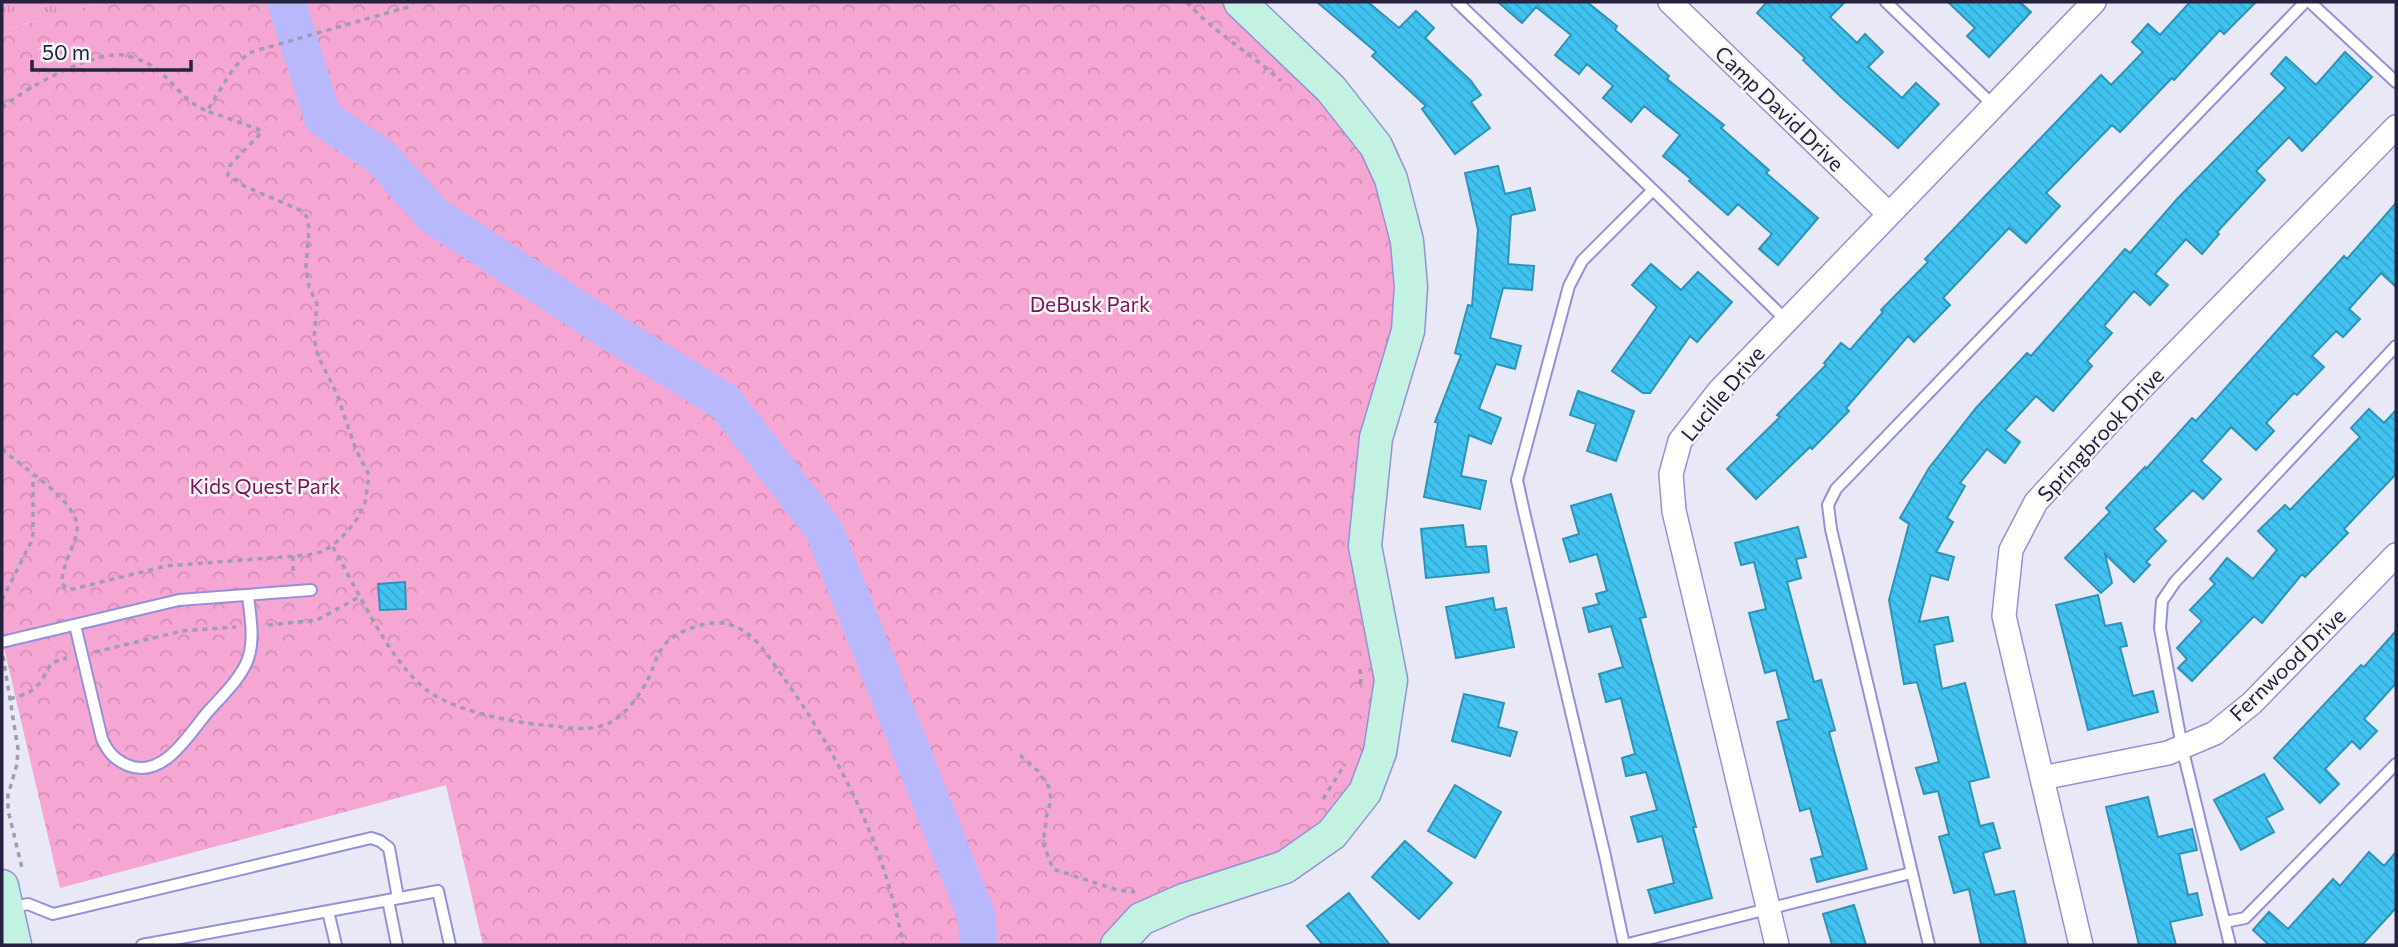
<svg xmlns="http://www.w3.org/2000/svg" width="2398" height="947" font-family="Commissioner,sans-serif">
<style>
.grass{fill:url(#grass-tufts)}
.park{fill:url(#park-crowns)}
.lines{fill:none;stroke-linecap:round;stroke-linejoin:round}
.river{stroke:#bab8fc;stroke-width:38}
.building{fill:url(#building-back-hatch);stroke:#2e94b7;stroke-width:2}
.lane-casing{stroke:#9491d8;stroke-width:14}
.street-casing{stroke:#9491d8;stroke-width:26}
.secondary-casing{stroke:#9491d8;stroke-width:35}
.path{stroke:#9e9db1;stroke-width:3.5;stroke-dasharray:5 5;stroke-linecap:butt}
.lane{stroke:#fff;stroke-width:10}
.street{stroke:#fff;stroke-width:23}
.secondary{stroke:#c3f2e2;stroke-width:32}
.labels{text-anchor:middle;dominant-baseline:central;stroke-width:5;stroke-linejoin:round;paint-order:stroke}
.street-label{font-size:21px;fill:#24223e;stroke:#f7f7f7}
.park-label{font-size:21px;fill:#7a1358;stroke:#f7f7f7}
</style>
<defs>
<pattern id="grass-tufts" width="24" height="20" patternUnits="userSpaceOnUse" patternTransform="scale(1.75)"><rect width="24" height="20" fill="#f6a6d2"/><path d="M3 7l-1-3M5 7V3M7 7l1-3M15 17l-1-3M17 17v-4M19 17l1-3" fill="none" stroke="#d38fb5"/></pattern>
<pattern id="park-crowns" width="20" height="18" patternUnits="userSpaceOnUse" patternTransform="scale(1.75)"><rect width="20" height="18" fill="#f6a6d2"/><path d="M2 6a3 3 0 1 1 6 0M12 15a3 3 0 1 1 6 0" fill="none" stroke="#d38fb5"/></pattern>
<pattern id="building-back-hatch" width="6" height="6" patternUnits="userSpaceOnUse" patternTransform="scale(1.75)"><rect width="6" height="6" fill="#40c3f0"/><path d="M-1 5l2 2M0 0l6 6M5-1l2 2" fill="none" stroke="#38a7cf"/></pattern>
</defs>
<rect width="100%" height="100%" fill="#e8e8f7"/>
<path class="grass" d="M 2,2 L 101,2 L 2,31 Z"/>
<path class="park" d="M 101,2 L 1223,2 L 1319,99 L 1371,157 L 1391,237 L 1397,273 L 1393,341 L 1355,489 L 1354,533 L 1380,676 L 1378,723 L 1354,788 L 1302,846 L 1124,921 L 1099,945 L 483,945 L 446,785 L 60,888 L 2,639 L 2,31 Z"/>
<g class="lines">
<path class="river" d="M 286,2 L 323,118 L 381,157 L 433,215 L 621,338 L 725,402 L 824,530 L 976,915 L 979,945"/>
</g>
<path class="building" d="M 1317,2 L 1368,2 L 1399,28 L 1416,11 L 1434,28 L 1425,38 L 1471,81 L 1481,95 L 1471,102 L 1490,128 L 1455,154 L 1422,109 L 1426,106 L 1372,56 L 1376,52 Z
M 1498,2 L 1587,2 L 1617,26 L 1615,30 L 1669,76 L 1667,79 L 1724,125 L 1721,128 L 1769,170 L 1766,173 L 1818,218 L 1778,265 L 1759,249 L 1772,234 L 1738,204 L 1728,215 L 1689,181 L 1691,179 L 1663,156 L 1680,135 L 1644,106 L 1631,122 L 1603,98 L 1613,86 L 1587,64 L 1579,74 L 1555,55 L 1571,35 L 1536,7 L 1522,23 Z
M 1767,2 L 1845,2 L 1830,17 L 1857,43 L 1865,34 L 1883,52 L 1868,67 L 1902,98 L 1916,83 L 1939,104 L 1898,148 L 1840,96 L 1803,60 L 1805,58 L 1757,13 Z
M 1948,2 L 2020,2 L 2031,12 L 1989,57 L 1967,36 L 1975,28 Z
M 2190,2 L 2256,2 L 2224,34 L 2220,30 L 2174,80 L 2172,78 L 2120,132 L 2112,125 L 2046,193 L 2060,206 L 2026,243 L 2009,228 L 1943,298 L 1950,305 L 1914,342 L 1908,336 L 1846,408 L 1849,411 L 1812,449 L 1810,447 L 1756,499 L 1727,469 L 1780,417 L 1777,415 L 1826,365 L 1824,363 L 1841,343 L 1850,350 L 1883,312 L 1881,310 L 1928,262 L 1925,259 L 2101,75 L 2111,85 L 2143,52 L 2132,42 L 2148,24 L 2160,35 Z
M 2345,52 L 2372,77 L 2302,151 L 2289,137 L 2256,171 L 2265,180 L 2217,232 L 2219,234 L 2202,254 L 2186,239 L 2155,274 L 2168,285 L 2150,305 L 2134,291 L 2104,326 L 2112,333 L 2087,361 L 2092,366 L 2053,411 L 2036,396 L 2005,430 L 2020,442 L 2005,463 L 1987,449 L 1960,483 L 1965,486 L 1947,518 L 1953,522 L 1936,552 L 1954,557 L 1948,580 L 1931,575 L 1919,622 L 1948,617 L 1953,641 L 1934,645 L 1942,689 L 1965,683 L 1989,777 L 1969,782 L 1980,826 L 1993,823 L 2000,848 L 1983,853 L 1995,895 L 2014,891 L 2026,945 L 1981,945 L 1969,889 L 1954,893 L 1939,837 L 1949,834 L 1938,791 L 1924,794 L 1916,768 L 1939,762 L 1917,682 L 1904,684 L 1889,600 L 1909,524 L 1900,518 L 1929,468 L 1976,408 L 2027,353 L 2031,356 L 2125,249 L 2130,253 L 2178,198 L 2286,88 L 2271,74 L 2286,57 L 2316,85 Z
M 1498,166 L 1505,194 L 1530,188 L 1535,210 L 1511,215 L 1508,264 L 1534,266 L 1532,290 L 1503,288 L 1490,338 L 1521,346 L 1515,369 L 1496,364 L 1479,409 L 1501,418 L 1491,444 L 1469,435 L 1461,476 L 1486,481 L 1480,509 L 1424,497 L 1438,423 L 1435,422 L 1461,355 L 1455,353 L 1468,305 L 1472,306 L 1478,230 L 1465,173 Z
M 2396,203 L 2396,287 L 2381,273 L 2349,309 L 2360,319 L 2343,337 L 2336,331 L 2312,356 L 2324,367 L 2297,395 L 2294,393 L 2266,423 L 2274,431 L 2256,450 L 2231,427 L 2201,461 L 2221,479 L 2203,499 L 2193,490 L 2154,529 L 2166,541 L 2146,562 L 2150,565 L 2134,582 L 2105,554 L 2112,583 L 2101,593 L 2065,558 L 2110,512 L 2106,508 L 2145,467 L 2146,469 L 2192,418 L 2196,421 L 2344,256 L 2347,259 Z
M 1651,264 L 1681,290 L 1698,272 L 1732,302 L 1697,342 L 1690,336 L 1650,393 L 1643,393 L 1612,371 L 1657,307 L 1632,285 Z
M 1578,391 L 1634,411 L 1616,461 L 1587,451 L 1596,424 L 1570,415 Z
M 2369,409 L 2384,423 L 2396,410 L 2396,474 L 2344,529 L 2348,533 L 2305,577 L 2302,574 L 2262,623 L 2254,616 L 2192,681 L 2178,668 L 2187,659 L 2177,648 L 2202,621 L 2190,610 L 2215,584 L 2210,579 L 2227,558 L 2253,579 L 2277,550 L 2258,531 L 2285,505 L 2290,510 L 2360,437 L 2351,428 Z
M 1611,494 L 1646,617 L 1640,618 L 1696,827 L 1693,827 L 1712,898 L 1655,913 L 1648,890 L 1674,883 L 1662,836 L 1638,842 L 1631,817 L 1657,810 L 1646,772 L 1626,776 L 1622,758 L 1635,754 L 1621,698 L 1606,702 L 1599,674 L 1623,667 L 1611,626 L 1589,632 L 1583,608 L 1599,604 L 1596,594 L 1607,591 L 1597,554 L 1570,562 L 1563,539 L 1579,534 L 1571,506 Z
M 1463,525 L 1466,547 L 1486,546 L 1489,572 L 1426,578 L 1421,529 Z
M 1798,527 L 1806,557 L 1796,559 L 1801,578 L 1787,582 L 1814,682 L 1821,680 L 1835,730 L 1829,732 L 1867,869 L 1817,882 L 1811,859 L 1823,856 L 1810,808 L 1800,811 L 1777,722 L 1789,719 L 1776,670 L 1765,673 L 1749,613 L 1766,609 L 1754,562 L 1741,565 L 1735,543 Z
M 405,582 L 406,609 L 380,610 L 378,584 Z
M 2098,595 L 2105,626 L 2121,623 L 2127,646 L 2120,647 L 2133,696 L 2153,691 L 2158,712 L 2088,730 L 2056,605 Z
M 1493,598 L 1495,610 L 1506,608 L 1514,647 L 1456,658 L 1446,607 Z
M 2396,631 L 2396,683 L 2364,719 L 2377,731 L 2360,749 L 2352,741 L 2325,769 L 2339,784 L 2320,803 L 2274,758 L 2361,665 L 2364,667 Z
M 1464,694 L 1504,703 L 1498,727 L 1517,732 L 1510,756 L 1452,741 Z
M 2264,774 L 2283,809 L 2266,818 L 2274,832 L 2241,850 L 2214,800 Z
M 1455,785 L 1501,812 L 1475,858 L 1428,831 Z
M 2148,797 L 2158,837 L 2192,829 L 2197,850 L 2179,854 L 2188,895 L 2197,893 L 2202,915 L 2170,922 L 2176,945 L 2139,945 L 2106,807 Z
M 1405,841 L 1452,883 L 1419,919 L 1372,877 Z
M 2369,852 L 2384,866 L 2396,852 L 2396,908 L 2362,945 L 2269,945 L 2253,930 L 2269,912 L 2288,929 L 2333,879 L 2340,886 Z
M 1349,893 L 1359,906 L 1390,945 L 1323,945 L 1307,926 Z
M 1854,905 L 1866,945 L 1832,945 L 1823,914 Z"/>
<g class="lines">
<g class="lane-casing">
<path id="lane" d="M 1457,2 L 1653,190
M 1886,2 L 1993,105
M 2310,2 L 2396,82
M 1786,320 L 1653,190 L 1582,261 L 1569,286 L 1517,480 L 1524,512 L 1605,856 L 1624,945 L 1911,873
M 75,625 L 102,739 C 108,752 114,759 127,765 C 162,780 187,737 206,714 C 220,698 240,680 248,659 C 255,638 250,616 248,595
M 2,642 L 179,600 L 311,590
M 388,900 L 397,945
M 9,908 L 28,904 L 53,914 L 371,838 L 380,841 L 389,848 L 398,898
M 328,911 L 336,945
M 2225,922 L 2245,918 L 2396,764
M 142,945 L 438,891 L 450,945
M 1929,945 L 1831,529 L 1828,505 L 1836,489 L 2305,2
M 2230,945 L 2182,747 L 2160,628 L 2162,601 L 2175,582 L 2396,346"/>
</g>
<g class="street-casing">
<path id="street" d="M 1670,2 L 1889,214
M 2042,778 L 2168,753 L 2215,733 L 2252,703 L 2396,555
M 1777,945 L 1674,511 L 1671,474 L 1680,441 L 1719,391 L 2094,2
M 2081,945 L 2004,616 L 2011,550 L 2036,502 L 2127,403 L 2396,127"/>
</g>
<g class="secondary-casing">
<path id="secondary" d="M 2,886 L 15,945
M 1117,945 L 1141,919 L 1184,900 L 1285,867 L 1332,834 L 1365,792 L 1380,752 L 1391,680 L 1365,546 L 1376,438 L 1408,331 L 1411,287 L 1407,241 L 1391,179 L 1376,146 L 1331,89 L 1240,2"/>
</g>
<path class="path" d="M 1187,2 C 1214,33 1251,53 1281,81
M 2,108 C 24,88 93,51 124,55 C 135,57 149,63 158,70 C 176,85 185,102 207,111 L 233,69 L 248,53 L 408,7 L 414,2
M 2,449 C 21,467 82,503 77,531 C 74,549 62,564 62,583 L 66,588 L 73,589 L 166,566 L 308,555 L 321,552 L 332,546 L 347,532 L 357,519 L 365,503 L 369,475 L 356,450 L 337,394 L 318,356 L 314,339 L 317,304 L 309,287 L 306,267 L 309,229 L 307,217 L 300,210 L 244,186 L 228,175 L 230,165 L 262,132 L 258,129 L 207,111
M 333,547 C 357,589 390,663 428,691 C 456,711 510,722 544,725 C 568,727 594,734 616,719 C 628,711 639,695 646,683 C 654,669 656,652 668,641 C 677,633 690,628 701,625 C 715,621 729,622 742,630 C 760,640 771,661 783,677 C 840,756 886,849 903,945
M 293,556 L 293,576
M 2,600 L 31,542 L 33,533 L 33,476
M 268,625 L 317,620 L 361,596
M 95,652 L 182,631 L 236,627
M 3,656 L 18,749 L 17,764 L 8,795 L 8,810 L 22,868
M 1360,669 L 1361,689
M 10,699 C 19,696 29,694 36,687 C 50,674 43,662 67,658
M 1020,755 L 1038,771 L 1049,787 L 1051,800 L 1047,814 L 1043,843 L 1053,869 L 1117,890 L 1135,892
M 1323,799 L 1345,764"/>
<use href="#lane" class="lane"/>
<use href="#street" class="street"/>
<use href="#secondary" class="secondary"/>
</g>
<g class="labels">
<g class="street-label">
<text transform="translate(1780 108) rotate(44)">Camp David Drive</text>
<text transform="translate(1722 393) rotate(-50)">Lucille Drive</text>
<text transform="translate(2100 434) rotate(-47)">Springbrook Drive</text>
<text transform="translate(2287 664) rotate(-44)">Fernwood Drive</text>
</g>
<g class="park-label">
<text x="1090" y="303">DeBusk Park</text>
<text x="265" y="485">Kids Quest Park</text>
</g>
</g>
<rect width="2398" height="947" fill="none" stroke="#24223e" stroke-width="7"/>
<path d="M32 60v10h159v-10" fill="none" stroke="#24223e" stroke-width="3.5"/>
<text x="42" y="60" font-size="21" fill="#24223e" stroke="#f7f7f7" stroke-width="5" paint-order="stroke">50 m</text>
</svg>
